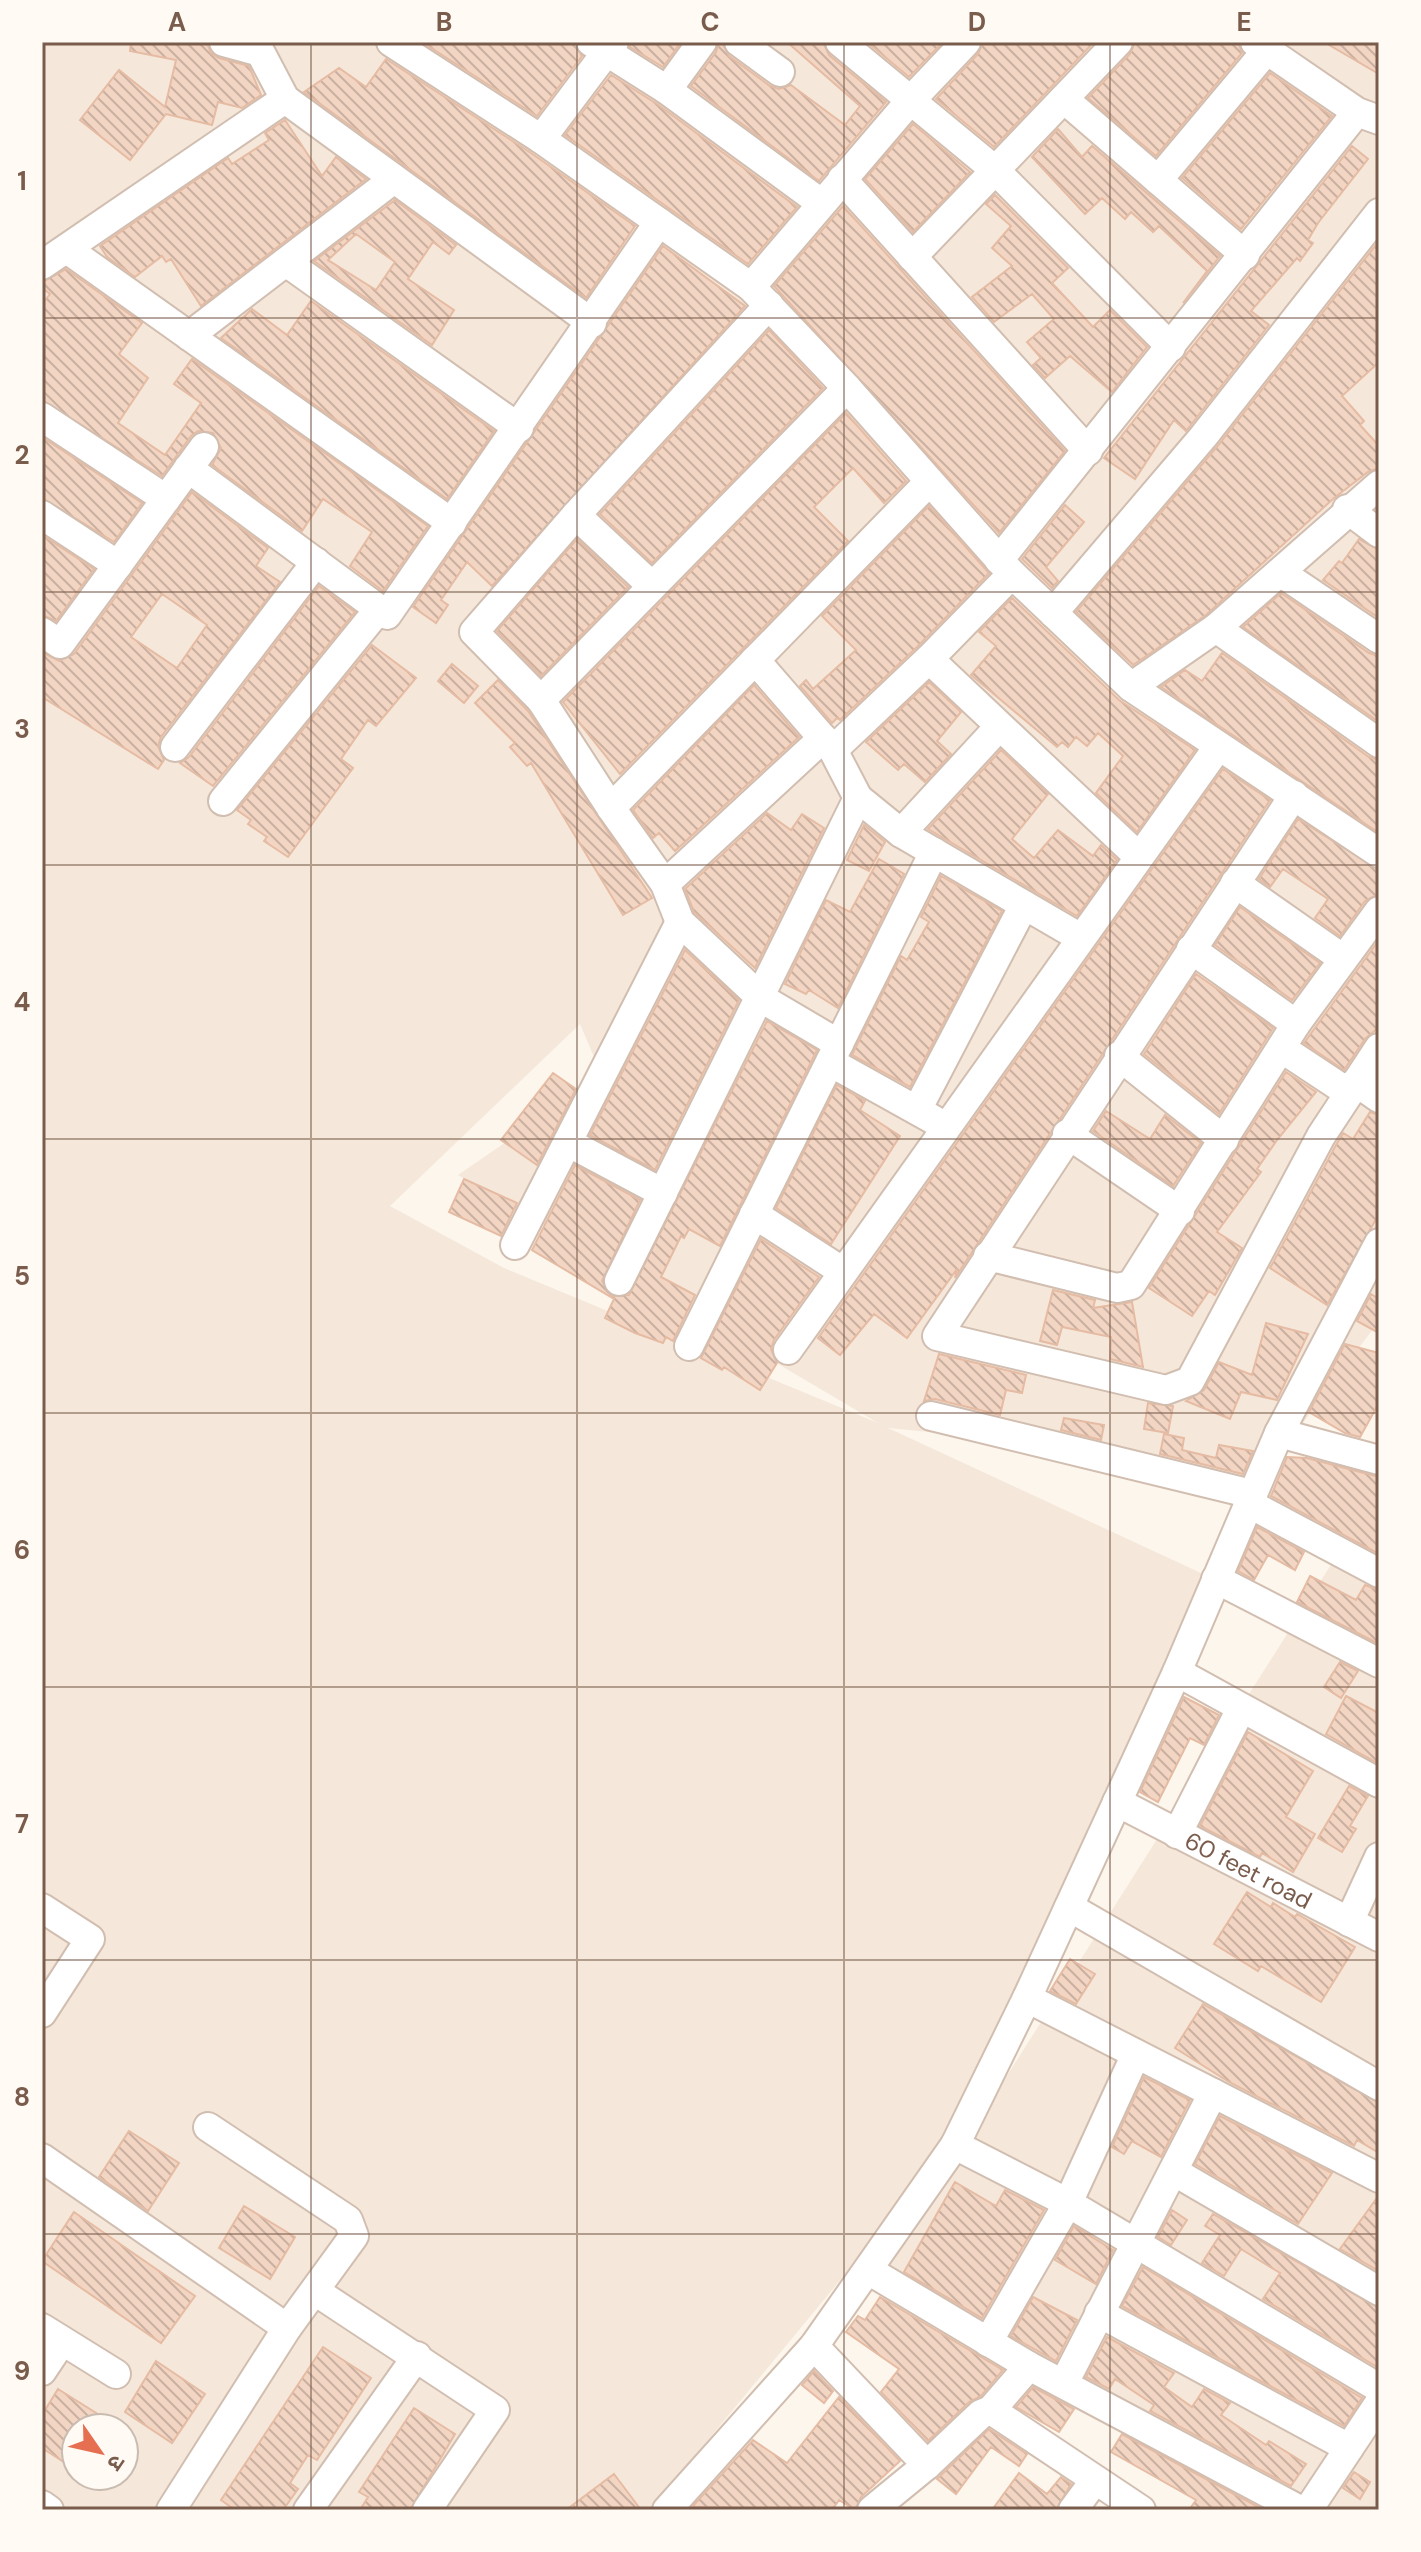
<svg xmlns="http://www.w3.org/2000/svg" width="1421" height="2552" font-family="'DM Sans','Noto Sans Devanagari',sans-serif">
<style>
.residential{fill:#f5e8da;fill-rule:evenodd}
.building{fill:url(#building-back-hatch);stroke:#e6bba3;stroke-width:2;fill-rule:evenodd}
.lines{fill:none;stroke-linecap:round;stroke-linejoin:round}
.minor-casing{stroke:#d1beb0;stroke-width:32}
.minor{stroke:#fff;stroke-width:28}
.grid{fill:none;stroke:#7a5c4d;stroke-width:2;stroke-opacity:0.55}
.labels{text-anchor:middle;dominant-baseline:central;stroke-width:6;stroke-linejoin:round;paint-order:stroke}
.street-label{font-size:24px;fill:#7a5c4d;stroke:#fffaf3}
.neatline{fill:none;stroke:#7a5c4d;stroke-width:3}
.grid-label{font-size:26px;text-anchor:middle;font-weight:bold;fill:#7a5c4d}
</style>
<defs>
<pattern id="building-back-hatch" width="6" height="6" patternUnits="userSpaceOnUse" patternTransform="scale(2)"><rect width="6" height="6" fill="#f3d5c3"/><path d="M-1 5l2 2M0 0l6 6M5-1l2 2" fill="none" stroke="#cab0a1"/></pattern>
</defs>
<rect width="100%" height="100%" fill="#fdf6ec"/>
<path class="residential" d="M 42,42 L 1379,42 L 1379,1321 L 1247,1498 L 1135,1452 L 888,1428 L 1214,1579 L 957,2139 L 650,2510 L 42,2510 ZM 580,1024 L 602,1076 L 458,1175 L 878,1423 L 504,1268 L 390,1206 ZM 76,2428 L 124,2428 L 124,2476 L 76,2476 Z
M 1379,1489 L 1379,2510 L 1305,2510 L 880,2276 Z"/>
<path class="building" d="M 131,42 L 207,43 L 211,53 L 219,58 L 249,66 L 261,95 L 242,108 L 218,102 L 212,125 L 166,114 L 130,160 L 80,120 L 119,70 L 165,107 L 176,60 L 130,51 Z
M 422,42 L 574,42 L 582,56 L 537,116 Z
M 631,42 L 681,42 L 663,67 L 630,47 Z
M 719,42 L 722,42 L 729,56 L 770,86 L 779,89 L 791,85 L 845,125 L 860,106 L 787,42 L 823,42 L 829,55 L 886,102 L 819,181 L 691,86 L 716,52 Z
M 867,42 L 943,42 L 909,77 Z
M 983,42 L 1094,42 L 994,147 L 936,99 L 978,54 Z
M 1135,42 L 1238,42 L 1242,53 L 1156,156 L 1088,98 L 1130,54 Z
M 1324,42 L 1379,42 L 1379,74 Z
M 386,59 L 531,153 L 635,226 L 586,298 L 304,92 L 339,68 L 366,87 Z
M 1270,73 L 1332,116 L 1241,229 L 1182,178 Z
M 611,75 L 657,104 L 797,207 L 748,264 L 565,135 Z
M 285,120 L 322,176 L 336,157 L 366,179 L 201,306 L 171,259 L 166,262 L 162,256 L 135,277 L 107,257 L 100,246 L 228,158 L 232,164 L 269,140 L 265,133 Z
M 913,124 L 970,172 L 913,232 L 865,179 Z
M 1058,129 L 1082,157 L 1092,146 L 1220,256 L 1183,303 L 1207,271 L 1159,226 L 1153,232 L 1131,212 L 1125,219 L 1102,198 L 1085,214 L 1032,157 Z
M 1352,146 L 1368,159 L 1318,223 L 1308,240 L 1313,243 L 1300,261 L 1297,258 L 1251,311 L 1269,325 L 1190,426 L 1186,431 L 1174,420 L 1135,479 L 1104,458 Z
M 995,195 L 1068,268 L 1052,283 L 1093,327 L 1110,310 L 1147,347 L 1112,392 L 1070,356 L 1045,378 L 1033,365 L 1041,358 L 1027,342 L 1054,319 L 1032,294 L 994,322 L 972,297 L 1012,266 L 992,248 L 1011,226 L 986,204 Z
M 395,200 L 456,245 L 449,254 L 433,242 L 408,279 L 454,310 L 432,345 L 314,261 ZM 356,234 L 395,262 L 376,290 L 328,260 Z
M 843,206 L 1065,451 L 999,533 L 774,286 Z
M 1379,241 L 1379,362 L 1342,396 L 1364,421 L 1360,425 L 1379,446 L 1379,468 L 1368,472 L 1334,498 L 1206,615 L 1133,665 L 1076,612 L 1216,448 Z
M 663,246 L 745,306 L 492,586 L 467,562 L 441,600 L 448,605 L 436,623 L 413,607 Z
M 66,269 L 142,323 L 119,354 L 148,378 L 118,423 L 165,455 L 201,403 L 174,384 L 192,359 L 428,526 L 383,591 L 350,566 L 372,532 L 323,499 L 302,531 L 212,465 L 221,448 L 213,433 L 198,431 L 191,436 L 162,476 L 42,400 L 42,304 L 50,294 L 42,288 L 42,282 Z
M 311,301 L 494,431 L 447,499 L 221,338 L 252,309 L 287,335 Z
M 769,330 L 823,388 L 652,563 L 600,514 Z
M 846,413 L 906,481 L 884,503 L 853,468 L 814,507 L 848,541 L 620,774 L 563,702 Z
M 42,437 L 142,503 L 114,542 L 42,498 Z
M 192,492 L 268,548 L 256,566 L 280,582 L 161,737 L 158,746 L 164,760 L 158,769 L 42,697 L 42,652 L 59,661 L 74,654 ZM 162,594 L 207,625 L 177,668 L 131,637 Z
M 1065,505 L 1084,522 L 1046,567 L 1058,581 L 1052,588 L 1022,559 Z
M 929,506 L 989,573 L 917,647 L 840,720 L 837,718 L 832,723 L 800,686 L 806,680 L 813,689 L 856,650 L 822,616 Z
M 42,535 L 94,569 L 56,621 L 42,615 Z
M 577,539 L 628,587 L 541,676 L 497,631 Z
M 1359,539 L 1379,550 L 1379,618 L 1323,580 L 1339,561 L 1342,563 Z
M 319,586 L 355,612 L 213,786 L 180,763 L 189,757 Z
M 1281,593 L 1369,653 L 1379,656 L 1379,722 L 1243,627 Z
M 1012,598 L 1119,700 L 1195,750 L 1137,832 L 1096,793 L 1123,756 L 1098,733 L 1087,746 L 1076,737 L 1068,747 L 1062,742 L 1057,747 L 971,675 L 996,646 L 979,632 Z
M 372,645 L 416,678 L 376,726 L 368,720 L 341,759 L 353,768 L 288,857 L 264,841 L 267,837 L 248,824 L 251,820 L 237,810 Z
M 1222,653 L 1369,757 L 1379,760 L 1379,833 L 1161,687 L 1185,670 L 1202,681 Z
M 452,664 L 478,686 L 464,703 L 438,681 Z
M 498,680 L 528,711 L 652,898 L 623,915 L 531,763 L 527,766 L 510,747 L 515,743 L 475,703 Z
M 929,682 L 961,712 L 937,741 L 951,754 L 925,782 L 904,764 L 898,770 L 866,742 Z
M 754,685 L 799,737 L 675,851 L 659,833 L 653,838 L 633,810 Z
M 1001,750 L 1048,794 L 1012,839 L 1034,858 L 1058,830 L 1093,856 L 1101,845 L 1117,860 L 1077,916 L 928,829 Z
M 1223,769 L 1270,800 L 955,1278 L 957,1269 L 907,1338 L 874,1314 L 840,1355 L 818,1338 Z
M 767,813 L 791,830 L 802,814 L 824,828 L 755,968 L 694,912 L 685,889 Z
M 1298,819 L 1379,870 L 1379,894 L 1365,901 L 1340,936 L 1315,918 L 1328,899 L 1283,869 L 1270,887 L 1259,879 Z
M 864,825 L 885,842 L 869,871 L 847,860 Z
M 879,859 L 904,874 L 838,1008 L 809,990 L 806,994 L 785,984 L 826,900 L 850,912 Z
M 941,876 L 1002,911 L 910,1087 L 852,1055 L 901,956 L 907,960 L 929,922 L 921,917 Z
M 1240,907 L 1320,963 L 1292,1000 L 1215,945 Z
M 1379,940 L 1379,1027 L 1365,1039 L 1344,1070 L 1304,1043 Z
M 685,950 L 739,1000 L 655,1170 L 590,1135 Z
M 1196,974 L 1273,1028 L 1219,1114 L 1144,1054 Z
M 767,1021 L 817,1050 L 720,1246 L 689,1229 L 684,1238 L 681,1236 L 661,1277 L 695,1295 L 673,1341 L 666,1337 L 663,1343 L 635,1333 L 605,1318 L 614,1299 L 532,1250 L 575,1165 L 640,1200 L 602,1281 L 611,1296 L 629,1295 Z
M 1286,1072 L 1316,1092 L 1277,1140 L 1257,1169 L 1261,1172 L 1217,1232 L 1242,1248 L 1215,1295 L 1209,1291 L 1192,1316 L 1149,1288 Z
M 553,1073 L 576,1089 L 537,1165 L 501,1140 Z
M 837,1085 L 865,1101 L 860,1110 L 900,1136 L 831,1244 L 776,1208 Z
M 1106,1111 L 1150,1139 L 1165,1115 L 1201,1143 L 1173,1186 L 1093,1131 Z
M 1370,1112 L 1379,1115 L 1379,1214 L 1327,1305 L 1270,1268 L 1336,1145 L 1343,1133 L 1353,1139 Z
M 464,1179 L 517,1203 L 501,1236 L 449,1212 Z
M 761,1239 L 819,1277 L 774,1340 L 771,1349 L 777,1363 L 760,1390 L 724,1367 L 722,1370 L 701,1358 Z
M 1053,1290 L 1095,1300 L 1093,1308 L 1132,1302 L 1143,1367 L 1110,1359 L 1111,1337 L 1062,1327 L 1057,1345 L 1040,1341 Z
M 1371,1294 L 1379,1299 L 1379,1333 L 1357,1321 Z
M 1266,1323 L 1308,1334 L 1277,1400 L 1241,1392 L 1230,1419 L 1186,1401 L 1204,1390 L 1219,1362 L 1252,1375 Z
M 1345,1344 L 1379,1353 L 1379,1403 L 1360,1437 L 1345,1433 L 1309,1412 Z
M 939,1354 L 1026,1375 L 1022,1393 L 1006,1390 L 1000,1415 L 935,1399 L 924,1401 Z
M 1148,1403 L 1173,1406 L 1168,1433 L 1144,1429 Z
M 1064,1418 L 1104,1425 L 1101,1440 L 1061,1430 Z
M 1164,1434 L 1184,1438 L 1182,1450 L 1216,1458 L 1219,1445 L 1253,1451 L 1243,1474 L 1160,1454 Z
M 1287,1457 L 1307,1458 L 1379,1477 L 1379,1554 L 1271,1496 Z
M 1257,1527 L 1304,1552 L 1295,1570 L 1268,1555 L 1254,1580 L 1238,1571 Z
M 1310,1576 L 1356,1600 L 1365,1585 L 1379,1590 L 1379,1644 L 1297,1602 Z
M 1340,1662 L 1358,1671 L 1341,1698 L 1324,1687 Z
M 1346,1696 L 1379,1713 L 1379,1764 L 1326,1734 Z
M 1184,1697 L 1219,1715 L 1204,1745 L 1190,1738 L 1158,1802 L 1140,1792 Z
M 1248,1732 L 1313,1771 L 1286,1817 L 1315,1834 L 1293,1872 L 1262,1853 L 1260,1857 L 1200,1826 Z
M 1349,1786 L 1368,1796 L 1350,1826 L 1356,1829 L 1342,1852 L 1318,1838 Z
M 1247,1892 L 1271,1907 L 1273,1903 L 1295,1917 L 1297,1914 L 1355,1947 L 1321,2002 L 1261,1966 L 1258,1971 L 1214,1944 Z
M 1070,1959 L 1095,1974 L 1076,2004 L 1050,1991 Z
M 1203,2004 L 1379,2103 L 1379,2153 L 1357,2140 L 1354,2146 L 1229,2082 L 1175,2048 Z
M 1144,2077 L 1190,2100 L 1161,2157 L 1132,2141 L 1124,2154 L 1112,2147 Z
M 1220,2116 L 1332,2173 L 1298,2224 L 1195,2164 Z
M 129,2131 L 179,2163 L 148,2211 L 99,2177 Z
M 955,2182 L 996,2206 L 1005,2190 L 1044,2210 L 982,2318 L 904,2272 Z
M 1379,2195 L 1379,2271 L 1340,2249 Z
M 244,2206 L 295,2237 L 270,2279 L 219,2248 Z
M 1172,2210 L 1187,2220 L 1171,2245 L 1158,2237 Z
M 74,2212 L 195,2296 L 161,2343 L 42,2261 Z
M 1213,2214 L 1379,2308 L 1379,2368 L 1263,2299 L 1280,2273 L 1241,2249 L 1224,2276 L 1202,2263 L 1220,2235 L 1205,2226 Z
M 1074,2226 L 1113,2250 L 1096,2284 L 1055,2260 Z
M 1143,2267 L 1362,2398 L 1344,2426 L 1122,2306 Z
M 880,2297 L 1003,2370 L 981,2396 L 969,2402 L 928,2441 L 881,2392 L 899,2369 L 846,2332 L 858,2316 L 865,2320 Z
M 1033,2297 L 1077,2320 L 1056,2361 L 1011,2336 Z
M 1107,2337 L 1174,2373 L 1164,2387 L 1192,2407 L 1204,2389 L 1230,2403 L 1221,2415 L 1266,2445 L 1269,2441 L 1306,2464 L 1291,2486 L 1150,2411 L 1154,2405 L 1115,2379 L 1109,2389 L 1086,2377 Z
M 323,2347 L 371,2378 L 317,2460 L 308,2455 L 290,2483 L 298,2489 L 283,2510 L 235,2510 L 221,2500 Z
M 156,2361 L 205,2394 L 172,2443 L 125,2412 Z
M 814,2371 L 833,2391 L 824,2403 L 802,2385 Z
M 1033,2387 L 1074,2409 L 1059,2432 L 1016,2407 Z
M 58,2389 L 120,2428 L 76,2428 L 76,2470 L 42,2448 L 42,2415 Z
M 839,2397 L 900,2461 L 861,2497 L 855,2510 L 839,2500 L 832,2510 L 692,2507 L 753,2440 L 787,2463 Z
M 414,2408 L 455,2434 L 410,2510 L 360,2510 L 368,2497 L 359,2492 Z
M 989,2429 L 1027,2454 L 1019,2466 L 991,2447 L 956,2494 L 937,2479 Z
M 1122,2434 L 1264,2510 L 1189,2510 L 1196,2500 L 1111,2452 Z
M 1354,2472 L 1370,2482 L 1360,2499 L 1343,2488 Z
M 1019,2473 L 1047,2494 L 1061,2477 L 1071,2484 L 1056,2510 L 992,2510 Z
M 614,2474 L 641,2510 L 566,2510 Z"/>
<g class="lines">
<g class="minor-casing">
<g id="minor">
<path d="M 224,42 L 257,51"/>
<path d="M 255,42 L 285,99 L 592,323"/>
<path d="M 391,42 L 541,139 L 751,287 L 847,388 L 1012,574 L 1131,687 L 1379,853"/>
<path d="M 591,42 L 667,90 L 821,203"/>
<path d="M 739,42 L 780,72"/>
<path d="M 840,42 L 995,170 L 1171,347"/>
<path d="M 1255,42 L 1357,112 L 1379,120"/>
<path d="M 667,90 L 702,42"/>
<path d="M 1064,99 L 1245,255"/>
<path d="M 541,139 L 614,42"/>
<path d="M 842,179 L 1088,451"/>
<path d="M 1158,180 L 1267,50"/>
<path d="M 67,249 L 452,523"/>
<path d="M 912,257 L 1118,42"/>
<path d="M 286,262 L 519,428"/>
<path d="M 42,265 L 285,99"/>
<path d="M 751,287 L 910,101 L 966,42"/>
<path d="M 769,305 L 576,515 L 474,632 L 541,700 L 611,808 L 665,884 L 680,922 L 761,998 L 839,1044"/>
<path d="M 189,336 L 394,179"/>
<path d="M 42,417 L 166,499"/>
<path d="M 188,468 L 387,615 L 659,222"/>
<path d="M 1347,509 L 1379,533"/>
<path d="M 42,515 L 118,565"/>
<path d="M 576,515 L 652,586"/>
<path d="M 999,560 L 1357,112"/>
<path d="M 1280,572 L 1379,639"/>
<path d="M 1053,613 L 1203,437 L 1379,213"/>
<path d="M 1216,628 L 1379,743"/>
<path d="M 42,632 L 60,644 L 204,447"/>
<path d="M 929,659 L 1139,857"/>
<path d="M 755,660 L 833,750 L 858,798 L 901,833 L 1081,938"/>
<path d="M 1131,687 L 1216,628 L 1379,485"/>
<path d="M 541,700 L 847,388"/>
<path d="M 175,747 L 316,562"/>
<path d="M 833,750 L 929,659 L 1012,574"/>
<path d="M 1294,795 L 937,1336 L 1166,1390 L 1190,1381 L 1321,1136 L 1379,1048"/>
<path d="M 223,801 L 379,609"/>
<path d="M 611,808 L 928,483"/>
<path d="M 901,833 L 998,728"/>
<path d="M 1235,883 L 1342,958"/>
<path d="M 665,884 L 823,738"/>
<path d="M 1191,949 L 1296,1024"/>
<path d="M 1281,1048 L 1349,1093"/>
<path d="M 1119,1056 L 1224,1140"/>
<path d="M 830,1062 L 934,1120"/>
<path d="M 1356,1082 L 1379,1098"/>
<path d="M 917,1110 L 1024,905"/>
<path d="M 1067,1134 L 1180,1211"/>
<path d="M 569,1143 L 663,1193"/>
<path d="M 754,1214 L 842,1271"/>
<path d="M 515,1245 L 680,922"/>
<path d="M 988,1256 L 1117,1288 L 1131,1285 L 1296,1024 L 1379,911"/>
<path d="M 619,1281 L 858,798"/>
<path d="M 689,1346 L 934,852"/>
<path d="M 788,1350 L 1218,747"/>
<path d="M 931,1416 L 1252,1494"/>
<path d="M 1279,1433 L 1379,1460"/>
<path d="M 1248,1503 L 1379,1573"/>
<path d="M 1216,1579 L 1379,1663"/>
<path d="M 1177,1672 L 1379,1783"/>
<path id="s1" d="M 1117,1802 L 1379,1937"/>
<path d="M 1177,1834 L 1241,1709"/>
<path d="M 1069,1907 L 1379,2086"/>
<path d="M 42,1908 L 90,1939 L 42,2013"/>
<path d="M 1349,1922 L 1379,1857"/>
<path d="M 1027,1998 L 1379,2178"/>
<path d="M 955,2145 L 1068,2203 L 1379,2388"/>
<path d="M 42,2158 L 287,2328"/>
<path d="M 1173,2171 L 1379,2291"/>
<path d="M 868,2270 L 1029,2366 L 1300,2510"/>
<path d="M 315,2291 L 495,2410 L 427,2510"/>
<path d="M 1099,2313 L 1349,2448"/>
<path d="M 42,2328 L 116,2374"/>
<path d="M 988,2342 L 1068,2203 L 1136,2054"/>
<path d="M 814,2346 L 927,2465 L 872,2510"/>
<path d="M 42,2371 L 62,2341"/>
<path d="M 1064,2383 L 1213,2093"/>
<path d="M 991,2410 L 1029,2366"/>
<path d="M 927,2465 L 981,2414 L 991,2410 L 1141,2510"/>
<path d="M 42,2505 L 49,2510"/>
<path d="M 171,2510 L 287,2328 L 354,2236 L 348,2220 L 208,2127"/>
<path d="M 308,2510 L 417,2356"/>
<path d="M 667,2510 L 814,2346 L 955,2145 L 1027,1998 L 1177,1672 L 1279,1433 L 1379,1243"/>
<path d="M 1073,2510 L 1095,2480"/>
<path d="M 1308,2510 L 1379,2403"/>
</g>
</g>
<use href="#minor" class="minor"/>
</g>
<path class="grid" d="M 311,42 L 311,2510M 577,42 L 577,2510M 844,42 L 844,2510M 1110,42 L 1110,2510M 42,318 L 1379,318M 42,592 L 1379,592M 42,865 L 1379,865M 42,1139 L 1379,1139M 42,1413 L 1379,1413M 42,1687 L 1379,1687M 42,1960 L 1379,1960M 42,2234 L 1379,2234"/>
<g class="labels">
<g class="street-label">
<text stroke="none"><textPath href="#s1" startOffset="148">60 feet road</textPath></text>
</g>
</g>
<rect width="1421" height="2552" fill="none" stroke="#fffaf3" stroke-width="88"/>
<g transform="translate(100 2452) rotate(124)"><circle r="38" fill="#fffaf3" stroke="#cabbb1" stroke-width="2"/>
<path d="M0-6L14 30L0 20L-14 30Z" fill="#e76f51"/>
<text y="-12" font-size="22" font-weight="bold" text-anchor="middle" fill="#7a5c4d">उ</text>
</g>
<rect x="44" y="44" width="1333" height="2464" class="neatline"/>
<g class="grid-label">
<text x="177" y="31">A</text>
<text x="444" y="31">B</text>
<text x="710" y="31">C</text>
<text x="977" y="31">D</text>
<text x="1244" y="31">E</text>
<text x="22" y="190">1</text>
<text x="22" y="464">2</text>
<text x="22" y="738">3</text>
<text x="22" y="1011">4</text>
<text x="22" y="1285">5</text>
<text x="22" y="1559">6</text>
<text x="22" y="1833">7</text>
<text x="22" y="2106">8</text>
<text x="22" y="2380">9</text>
</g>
</svg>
